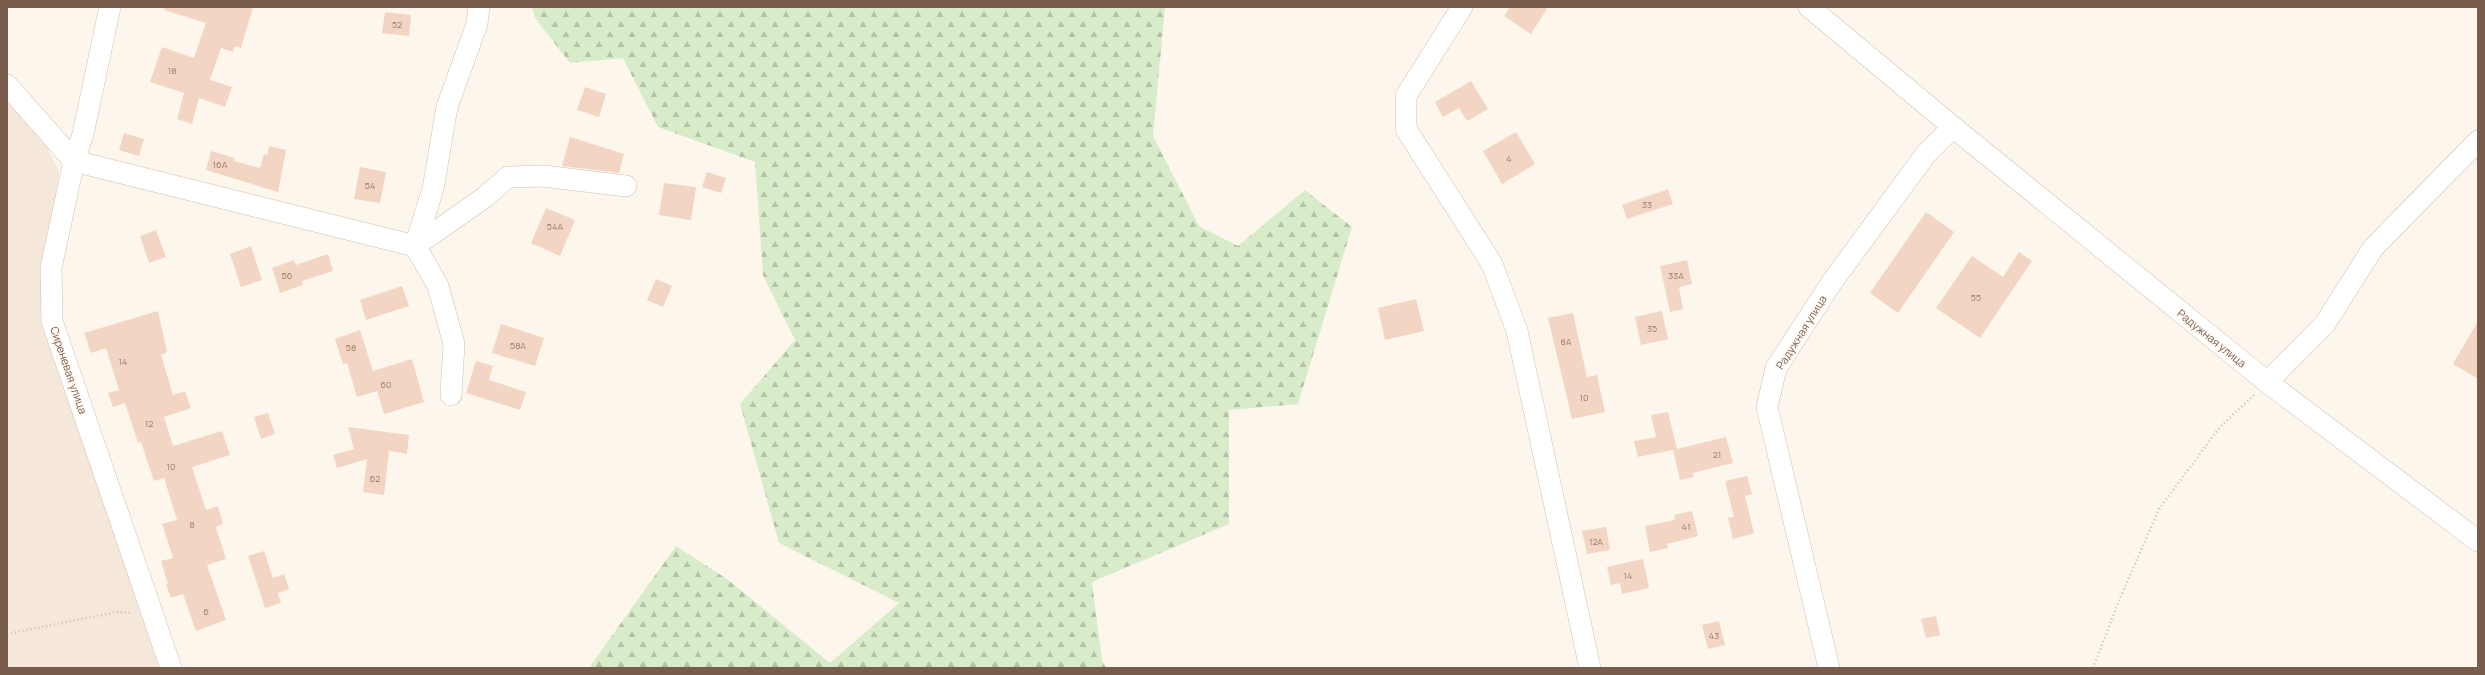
<svg xmlns="http://www.w3.org/2000/svg" width="2485" height="675" font-family="Manrope,sans-serif">
<style>
.residential{fill:#f5e8da}
.forest{fill:url(#forest-firs)}
.building{fill:#f3d5c3}
.lines{fill:none;stroke-linecap:round;stroke-linejoin:round}
.minor-casing{stroke:#d1beb0;stroke-width:22}
.path{stroke:#d9b8a5;stroke-width:2.5;stroke-dasharray:1 3;stroke-linecap:butt}
.minor{stroke:#fff;stroke-width:21}
.labels{text-anchor:middle;dominant-baseline:central;stroke-width:4;stroke-linejoin:round;paint-order:stroke}
.number-label{font-size:9px;fill:#987a6a}
.street-label{font-size:11px;fill:#7a5c4d;stroke:#fffaf3}
</style>
<defs>
<pattern id="forest-firs" width="22" height="20" patternUnits="userSpaceOnUse"><rect width="22" height="20" fill="#d8ecc9"/><path d="M5 1l3.5 6h-7zM16 11l3.5 6h-7z" fill="#b4c2a5"/></pattern>
</defs>
<rect width="100%" height="100%" fill="#fdf6ec"/>
<path class="residential" d="M 7,100 L 48,148 L 59,172 L 56,209 L 44,281 L 164,668 L 7,668 Z"/>
<path class="forest" d="M 532,7 L 1165,7 L 1153,136 L 1199,226 L 1238,246 L 1305,190 L 1352,227 L 1298,404 L 1229,410 L 1229,524 L 1092,582 L 1102,660 L 1106,668 L 592,668 L 591,665 L 676,546 L 727,579 L 830,663 L 899,603 L 779,543 L 740,404 L 795,340 L 763,275 L 755,162 L 658,127 L 623,58 L 570,63 L 535,18 Z"/>
<path class="building" d="M 165,7 L 253,7 L 241,48 L 235,46 L 233,52 L 221,48 L 210,80 L 232,87 L 225,107 L 199,98 L 192,124 L 177,119 L 184,93 L 150,82 L 162,47 L 194,58 L 206,23 L 164,10 Z
M 1510,7 L 1548,7 L 1531,34 L 1504,16 Z
M 385,12 L 411,15 L 409,36 L 382,33 Z
M 1471,81 L 1488,109 L 1467,121 L 1459,108 L 1443,117 L 1435,102 Z
M 585,87 L 606,94 L 599,117 L 577,110 Z
M 1516,132 L 1535,164 L 1502,184 L 1483,151 Z
M 124,133 L 144,139 L 139,156 L 119,150 Z
M 570,137 L 624,154 L 619,173 L 562,166 Z
M 269,146 L 286,150 L 278,192 L 206,170 L 211,151 L 235,158 L 234,161 L 260,168 L 264,154 L 267,155 Z
M 360,167 L 386,172 L 380,203 L 354,199 Z
M 707,172 L 726,178 L 721,193 L 702,187 Z
M 664,183 L 696,187 L 691,220 L 659,215 Z
M 1668,189 L 1673,204 L 1627,219 L 1622,205 Z
M 546,208 L 575,220 L 560,256 L 531,243 Z
M 1926,212 L 1954,232 L 1898,313 L 1870,293 Z
M 156,230 L 166,257 L 149,263 L 140,236 Z
M 251,246 L 262,280 L 241,287 L 230,254 Z
M 2019,252 L 2032,261 L 1980,338 L 1936,308 L 1972,256 L 2003,277 Z
M 328,254 L 333,271 L 302,281 L 303,285 L 280,293 L 272,268 L 294,260 L 296,265 Z
M 1687,260 L 1692,284 L 1679,287 L 1683,309 L 1670,312 L 1660,266 Z
M 656,279 L 672,286 L 663,307 L 647,300 Z
M 402,286 L 409,306 L 366,320 L 360,300 Z
M 1416,299 L 1424,331 L 1385,340 L 1378,308 Z
M 158,311 L 167,352 L 161,355 L 173,395 L 185,391 L 191,408 L 164,417 L 173,446 L 222,431 L 230,455 L 192,467 L 206,510 L 218,506 L 223,524 L 216,527 L 226,559 L 207,565 L 226,620 L 196,631 L 183,594 L 171,598 L 166,584 L 168,584 L 161,561 L 173,558 L 162,524 L 177,520 L 164,478 L 154,481 L 141,442 L 138,443 L 125,403 L 113,407 L 108,393 L 119,390 L 106,348 L 91,353 L 84,333 Z
M 1662,311 L 1668,339 L 1641,345 L 1635,317 Z
M 1573,313 L 1587,377 L 1597,375 L 1605,412 L 1572,419 L 1548,318 Z
M 2478,321 L 2478,379 L 2453,364 Z
M 501,324 L 544,338 L 535,366 L 492,353 Z
M 360,330 L 373,371 L 412,359 L 424,402 L 384,414 L 377,391 L 357,397 L 347,363 L 343,364 L 335,339 Z
M 476,361 L 493,366 L 489,380 L 526,392 L 520,410 L 466,393 Z
M 1668,412 L 1677,449 L 1638,457 L 1634,441 L 1656,437 L 1651,415 Z
M 268,413 L 275,434 L 261,439 L 254,417 Z
M 348,427 L 409,435 L 407,454 L 389,451 L 384,495 L 363,492 L 367,459 L 337,468 L 333,455 L 354,449 Z
M 1726,437 L 1733,463 L 1693,473 L 1694,477 L 1680,480 L 1673,450 Z
M 1747,476 L 1752,494 L 1745,496 L 1754,533 L 1733,539 L 1728,518 L 1734,517 L 1725,481 Z
M 1692,511 L 1698,536 L 1667,544 L 1668,548 L 1650,552 L 1645,526 L 1675,520 L 1674,515 Z
M 1606,527 L 1610,550 L 1587,554 L 1582,531 Z
M 264,551 L 273,578 L 284,574 L 289,589 L 278,593 L 281,603 L 265,608 L 248,556 Z
M 1643,559 L 1649,588 L 1622,594 L 1620,583 L 1611,585 L 1607,567 Z
M 1936,616 L 1940,635 L 1926,638 L 1921,619 Z
M 1719,621 L 1725,645 L 1708,649 L 1702,625 Z"/>
<g class="lines">
<g class="minor-casing">
<path id="minor" d="M 110,7 L 83,134 L 74,161 L 415,246 L 438,286 L 454,344 L 451,395
M 1462,7 L 1406,96 L 1406,129 L 1492,264 L 1517,331 L 1590,668
M 1809,7 L 1953,127 L 2267,382 L 2478,541
M 7,85 L 74,161 L 51,268 L 52,321 L 171,668
M 415,246 L 433,189 L 447,107 L 477,24 L 479,7
M 415,246 L 485,197 L 508,177 L 543,176 L 626,186
M 2267,382 L 2325,324 L 2373,248 L 2478,141
M 1829,668 L 1767,407 L 1776,368 L 1832,282 L 1926,154 L 1953,127"/>
</g>
<path class="path" d="M 7,634 L 116,612 L 132,613
M 2093,668 L 2120,598 L 2159,509 L 2220,427 L 2254,395"/>
<use href="#minor" class="minor"/>
</g>
<g class="labels">
<g class="number-label">
<text x="397" y="24">52</text>
<text x="172" y="70">18</text>
<text x="1509" y="158">4</text>
<text x="220" y="164">16А</text>
<text x="370" y="185">54</text>
<text x="1647" y="204">33</text>
<text x="555" y="226">54А</text>
<text x="287" y="275">56</text>
<text x="1676" y="275">33А</text>
<text x="1976" y="297">55</text>
<text x="1652" y="328">35</text>
<text x="1566" y="341">8А</text>
<text x="518" y="345">58А</text>
<text x="351" y="347">58</text>
<text x="123" y="361">14</text>
<text x="386" y="384">60</text>
<text x="1584" y="397">10</text>
<text x="149" y="423">12</text>
<text x="1717" y="454">21</text>
<text x="171" y="466">10</text>
<text x="375" y="478">62</text>
<text x="192" y="524">8</text>
<text x="1686" y="526">41</text>
<text x="1596" y="541">12А</text>
<text x="1628" y="575">14</text>
<text x="206" y="611">6</text>
<text x="1714" y="635">43</text>
</g>
<g class="street-label">
<text transform="translate(1801 332) rotate(-58)">Радужная улица</text>
<text transform="translate(2212 338) rotate(39)">Радужная улица</text>
<text transform="translate(69 370) rotate(71)">Сиреневая улица</text>
</g>
</g>
<rect width="2485" height="675" fill="none" stroke="#7a5c4d" stroke-width="16"/>
</svg>
